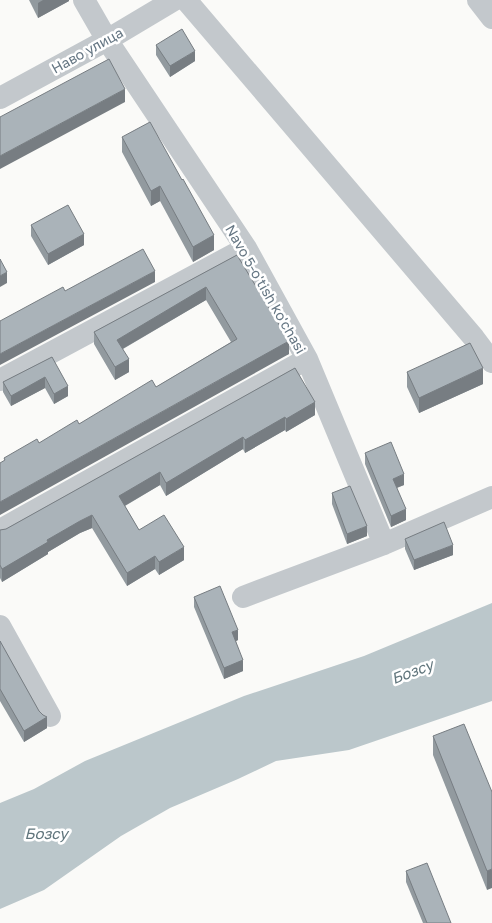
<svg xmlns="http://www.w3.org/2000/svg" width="492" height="923" font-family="'Golos Text',sans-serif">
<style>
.water{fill:#bbc7cb}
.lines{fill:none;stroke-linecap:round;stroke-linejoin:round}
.minor{stroke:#c3c8cc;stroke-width:22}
.wall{fill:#929a9f}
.shaded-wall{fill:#777d82}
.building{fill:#aab3b9;stroke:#777d82}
.labels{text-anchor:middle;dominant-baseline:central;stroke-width:5;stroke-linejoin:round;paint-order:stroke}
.street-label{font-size:14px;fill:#657683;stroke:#fff}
.water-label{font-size:15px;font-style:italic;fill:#60757c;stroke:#fff}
</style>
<rect width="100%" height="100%" fill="#fafaf8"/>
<path class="water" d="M 492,603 L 492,701 L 349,750 L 276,761 L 238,779 L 170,808 L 121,836 L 44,890 L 0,909 L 0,803 L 34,789 L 85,761 L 244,696 L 364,656 Z"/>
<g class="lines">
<path class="minor" d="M 84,0 L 107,40 L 246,248 L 307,359 L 384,544
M 186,0 L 474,338 L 492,362
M 478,0 L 492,18
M 0,98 L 107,40 L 174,0
M 0,380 L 246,248
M 0,530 L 307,359
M 243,597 L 384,544 L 492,497
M 0,626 L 50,716"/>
</g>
<path class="wall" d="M 29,0 L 69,0 L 69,1 L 38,18 Z
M 156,45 L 195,61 L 170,77 L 156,55 Z
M 122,137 L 182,180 L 214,250 L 193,262 L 160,201 L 151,206 L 122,152 Z
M 31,225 L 84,245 L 48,265 L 31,236 Z
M 237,255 L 289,354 L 4,460 L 4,458 L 39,443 L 156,387 L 231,342 L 206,300 L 123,349 L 129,372 L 115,380 L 94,344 L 94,332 Z
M 52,357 L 68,396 L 54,404 L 45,388 L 11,406 L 3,392 L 3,382 Z
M 295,368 L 315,415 L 286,432 L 285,430 L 245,453 L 243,449 L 166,496 L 160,485 L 125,506 L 139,530 L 184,560 L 159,575 L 155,569 L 127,586 L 92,528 L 80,533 L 48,552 L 48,554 L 2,582 L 0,578 L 0,530 L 6,529 Z
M 407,372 L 483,384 L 419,413 L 407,387 Z
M 365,453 L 404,485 L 397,488 L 406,520 L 391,527 L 365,464 Z
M 332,493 L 367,536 L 347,544 L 332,504 Z
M 405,539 L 453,555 L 414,570 L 405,549 Z
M 194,597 L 238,640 L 236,641 L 243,671 L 224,679 L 194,607 Z
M 0,641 L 39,711 L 43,715 L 47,728 L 24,742 L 0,701 Z
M 433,736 L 492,792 L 487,890 L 433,755 Z
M 406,871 L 451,923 L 423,923 L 406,882 Z"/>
<path class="shaded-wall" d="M 43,0 L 69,0 L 69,1 L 38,18 L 38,3 Z
M 195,51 L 195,61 L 170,77 L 170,66 Z
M 125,89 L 125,102 L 0,169 L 0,156 Z
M 160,186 L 160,201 L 151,206 L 151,191 Z
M 84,234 L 84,245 L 48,265 L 48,254 Z
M 214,235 L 214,250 L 193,262 L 193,247 Z
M 155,271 L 155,282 L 0,365 L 0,354 Z
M 7,272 L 7,283 L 0,287 L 0,276 Z
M 206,287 L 206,300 L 117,352 L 117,340 Z
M 289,341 L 289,354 L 0,515 L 0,502 Z
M 129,359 L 129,372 L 115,380 L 115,367 Z
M 483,368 L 483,384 L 419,413 L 419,398 Z
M 45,377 L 45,388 L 11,406 L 11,396 Z
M 68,386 L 68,396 L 54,404 L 54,394 Z
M 315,402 L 315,415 L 286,432 L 286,419 Z
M 285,417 L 285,430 L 245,453 L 245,440 Z
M 243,437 L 243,449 L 166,496 L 166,483 Z
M 160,472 L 160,485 L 119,509 L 119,496 Z
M 404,474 L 404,485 L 393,489 L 393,479 Z
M 406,509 L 406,520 L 391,527 L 391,516 Z
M 92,515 L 92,528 L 80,533 L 48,552 L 48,554 L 2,582 L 2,569 L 47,540 L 80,521 Z
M 367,526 L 367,536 L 347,544 L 347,534 Z
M 453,545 L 453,555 L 414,570 L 414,560 Z
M 184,547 L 184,560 L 159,575 L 159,562 Z
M 155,556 L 155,569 L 127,586 L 127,573 Z
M 238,630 L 238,640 L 232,643 L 232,632 Z
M 243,660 L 243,671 L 224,679 L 224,668 Z
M 47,717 L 47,728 L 24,742 L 24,731 Z
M 492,869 L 492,888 L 487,890 L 487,871 Z"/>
<path class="building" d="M 182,29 L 195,51 L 170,66 L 156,45 Z
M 109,59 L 125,89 L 0,156 L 0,117 Z
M 150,122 L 182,180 L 183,179 L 214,235 L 193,247 L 160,186 L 151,191 L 122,137 Z
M 68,205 L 84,234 L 48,254 L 31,225 Z
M 143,249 L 155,271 L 0,354 L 0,321 L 63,287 L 65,291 Z
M 237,255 L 289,341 L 0,502 L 0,463 L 5,460 L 4,458 L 37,439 L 39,443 L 77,420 L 79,424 L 152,380 L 156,387 L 237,339 L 206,287 L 117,340 L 129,359 L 115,367 L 94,332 Z
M 0,259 L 7,272 L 0,276 Z
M 470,343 L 483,368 L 419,398 L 407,372 Z
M 52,357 L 68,386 L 54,394 L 45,377 L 11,396 L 3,382 Z
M 295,368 L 315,402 L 286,419 L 285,417 L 245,440 L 243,437 L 166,483 L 160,472 L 119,496 L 139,530 L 164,515 L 184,547 L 159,562 L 155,556 L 127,573 L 92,515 L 80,521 L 47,540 L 48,542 L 2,569 L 0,565 L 0,530 L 6,529 Z
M 391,442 L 404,474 L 393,479 L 406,509 L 391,516 L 365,453 Z
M 350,486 L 367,526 L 347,534 L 332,493 Z
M 444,522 L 453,545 L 414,560 L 405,539 Z
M 220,586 L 238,630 L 232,632 L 243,660 L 224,668 L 194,597 Z
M 0,641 L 39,711 L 43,715 L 47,717 L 24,731 L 0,689 Z
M 464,724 L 492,792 L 492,869 L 487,871 L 433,736 Z
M 427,863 L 451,923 L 427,923 L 406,871 Z"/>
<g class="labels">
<g class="street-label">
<text transform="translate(87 50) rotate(-29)">Наво улица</text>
<text transform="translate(266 289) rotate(60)">Navo 5-o'tish ko'chasi</text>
</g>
<g class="water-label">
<text transform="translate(412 671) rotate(-21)">Бозсу</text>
<text x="46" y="833">Бозсу</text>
</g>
</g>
</svg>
